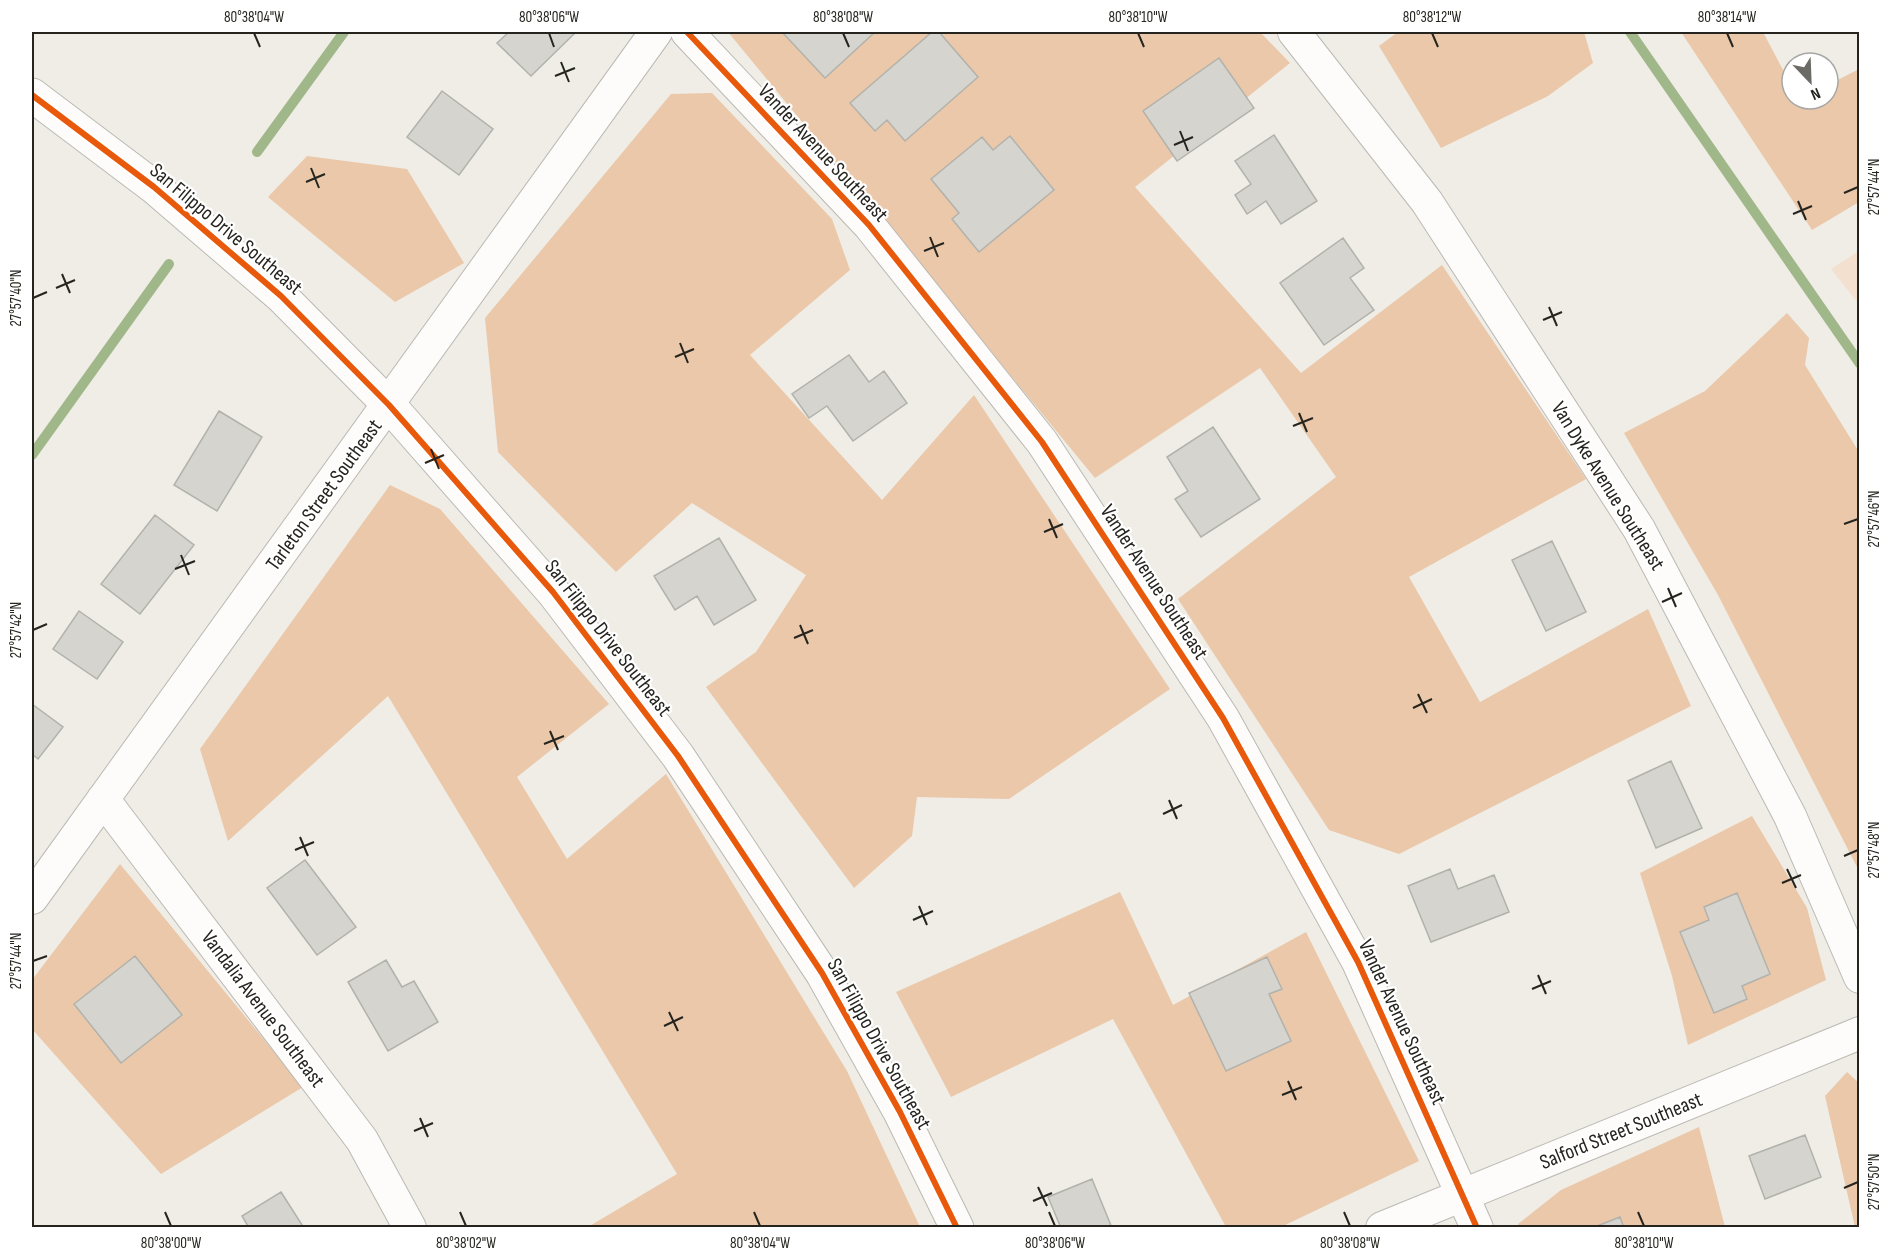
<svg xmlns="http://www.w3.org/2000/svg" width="1891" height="1259" font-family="'Sofia Sans Condensed',sans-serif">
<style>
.green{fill:#f4e0cf}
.forest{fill:#eac8a9}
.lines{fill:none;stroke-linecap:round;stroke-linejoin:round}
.stream{stroke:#a0b889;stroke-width:10}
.building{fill:#d5d4cf;stroke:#b2b2ac;stroke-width:1.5}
.street-casing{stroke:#bbb9b3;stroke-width:34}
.secondary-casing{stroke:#bbb9b3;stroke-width:35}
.street{stroke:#fdfcfb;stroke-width:32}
.secondary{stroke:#fdfcfb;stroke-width:33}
.cycleway-casing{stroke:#fff;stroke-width:10}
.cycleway{stroke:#e8590c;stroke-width:6}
.ticks{fill:none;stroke:#25241f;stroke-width:2}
.labels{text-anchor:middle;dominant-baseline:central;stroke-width:4.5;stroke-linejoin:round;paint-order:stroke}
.street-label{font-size:21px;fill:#25241f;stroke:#fff}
.neatline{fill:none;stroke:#25241f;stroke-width:2}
.ticks-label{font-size:15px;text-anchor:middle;fill:#25241f}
</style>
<rect width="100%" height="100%" fill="#efede6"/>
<path class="green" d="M 1859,251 L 1859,304 L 1831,269 Z"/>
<path class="forest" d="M 728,32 L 1260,32 L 1290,63 L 1135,187 L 1301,373 L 1442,265 L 1586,479 L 1409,577 L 1480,702 L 1648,609 L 1691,706 L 1399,854 L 1329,830 L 1178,599 L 1336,477 L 1260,368 L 1095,478 Z
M 1398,32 L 1584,32 L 1593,63 L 1548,96 L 1441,148 L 1379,46 Z
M 1681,32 L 1763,32 L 1792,87 L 1792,99 L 1828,99 L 1828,85 L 1859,69 L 1859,202 L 1812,230 Z
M 712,93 L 832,219 L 850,270 L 750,355 L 882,500 L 974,395 L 1170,689 L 1009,799 L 917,797 L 912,836 L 854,888 L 706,687 L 756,652 L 806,575 L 692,503 L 616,572 L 498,452 L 485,318 L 671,94 Z
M 307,156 L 407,169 L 464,263 L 395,302 L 268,197 Z
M 1787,313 L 1809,338 L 1805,365 L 1859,452 L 1859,871 L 1718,595 L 1624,433 L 1705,391 Z
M 390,485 L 440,509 L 609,704 L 517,777 L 567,859 L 666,774 L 847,1071 L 920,1227 L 588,1227 L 677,1174 L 388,696 L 228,841 L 200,749 Z
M 1752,816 L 1807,908 L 1826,980 L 1688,1045 L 1672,976 L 1640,873 Z
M 120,864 L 303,1087 L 161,1174 L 32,1029 L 32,980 Z
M 1120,892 L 1173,1005 L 1306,932 L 1419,1161 L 1281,1227 L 1226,1227 L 1113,1019 L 951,1097 L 896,992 Z
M 1847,1072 L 1859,1083 L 1859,1227 L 1855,1227 L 1825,1096 Z
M 1699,1127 L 1725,1227 L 1519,1228 L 1518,1224 L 1561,1190 Z"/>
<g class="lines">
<path class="stream" d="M 1630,32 L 1860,364
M 257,152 L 344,32
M 32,455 L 169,264"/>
</g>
<path class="building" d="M 509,32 L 576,32 L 531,76 L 497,43 Z
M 782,32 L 875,32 L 825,78 Z
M 932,32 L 939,32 L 978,77 L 905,141 L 887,120 L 875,131 L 850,103 Z
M 1219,58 L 1254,108 L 1177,161 L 1143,111 Z
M 442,91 L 493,129 L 459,175 L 407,137 Z
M 1274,135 L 1317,201 L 1281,224 L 1266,201 L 1247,214 L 1235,195 L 1251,184 L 1235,161 Z
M 1010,136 L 1054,190 L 979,252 L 952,219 L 959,213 L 931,179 L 982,137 L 993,150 Z
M 1343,238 L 1364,268 L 1350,278 L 1374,310 L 1324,345 L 1280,283 Z
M 849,355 L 869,382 L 884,371 L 907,403 L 853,441 L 827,406 L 809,418 L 792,394 Z
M 219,411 L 262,437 L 217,511 L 174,485 Z
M 1213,427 L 1260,499 L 1201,537 L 1175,499 L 1188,491 L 1167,457 Z
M 155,515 L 194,545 L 140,614 L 101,584 Z
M 719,538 L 756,600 L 714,625 L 697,596 L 675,610 L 654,576 Z
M 1552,541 L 1586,612 L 1546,631 L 1512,560 Z
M 79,611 L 123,642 L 97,679 L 53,649 Z
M 32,704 L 63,727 L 38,759 L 32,754 Z
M 1671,761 L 1702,828 L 1656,848 L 1628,781 Z
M 305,860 L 356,927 L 317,955 L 267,888 Z
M 1450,869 L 1458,889 L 1494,875 L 1509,912 L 1431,942 L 1408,886 Z
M 1737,893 L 1770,974 L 1742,986 L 1747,999 L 1714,1013 L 1680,932 L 1709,920 L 1704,907 Z
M 135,956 L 182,1015 L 121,1063 L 74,1004 Z
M 1267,957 L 1282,989 L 1269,994 L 1291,1041 L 1226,1071 L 1189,993 Z
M 386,960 L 402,987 L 414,981 L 438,1022 L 388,1051 L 348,982 Z
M 1805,1135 L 1821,1177 L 1765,1199 L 1749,1156 Z
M 1092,1179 L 1112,1228 L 1061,1228 L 1048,1197 Z
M 281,1192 L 304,1228 L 249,1228 L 242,1216 Z
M 1620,1217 L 1624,1228 L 1592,1228 Z"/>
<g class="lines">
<g class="street-casing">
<path id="street" d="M 687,32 L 869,225 L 1042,442 L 1223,718 L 1358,962 L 1477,1228
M 1294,32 L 1427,202 L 1639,529 L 1790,816 L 1860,977
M 103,799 L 362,1140 L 410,1228
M 32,898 L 656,32
M 1382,1228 L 1860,1033"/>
</g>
<g class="secondary-casing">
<path id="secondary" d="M 32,95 L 154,187 L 281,296 L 389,405 L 553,592 L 678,756 L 822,973 L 900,1112 L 957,1228"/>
</g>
<use href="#street" class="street"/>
<use href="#secondary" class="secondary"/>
<g class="cycleway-casing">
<path id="cycleway" d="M 687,32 L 869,225 L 1042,442 L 1223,718 L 1358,962 L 1477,1228
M 32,95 L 154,187 L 281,296 L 389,405 L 553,592 L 678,756 L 822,973 L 900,1112 L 957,1228"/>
</g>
<use href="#cycleway" class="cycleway"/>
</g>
<path class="ticks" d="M 254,33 L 260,47M 549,33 L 554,47M 843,33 L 849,47M 1138,33 L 1144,47M 1432,33 L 1438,47M 1727,33 L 1733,47M 561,62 L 569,82M 555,76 L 575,68M 1180,131 L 1188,151M 1174,145 L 1193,137M 311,168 L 319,188M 306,182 L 325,174M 1844,193 L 1858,187M 1798,201 L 1806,220M 1793,214 L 1812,206M 930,237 L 938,257M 924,251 L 944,243M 62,274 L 70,293M 56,288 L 75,280M 33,298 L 47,292M 1549,307 L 1557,326M 1543,320 L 1562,312M 680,343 L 688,363M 675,357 L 694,349M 1299,413 L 1307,432M 1293,426 L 1313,418M 431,449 L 439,469M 425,463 L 444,455M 1049,519 L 1057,538M 1844,524 L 1858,519M 1044,532 L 1063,524M 181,555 L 189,575M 175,569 L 195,561M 1668,588 L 1676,607M 1662,602 L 1682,593M 800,625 L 808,644M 33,630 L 47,624M 794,638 L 813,630M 1418,694 L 1427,713M 1413,708 L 1432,699M 550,731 L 558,750M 544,744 L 564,736M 1169,800 L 1177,819M 1163,814 L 1182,805M 300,837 L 308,856M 295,850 L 314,842M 1844,856 L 1858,850M 1787,869 L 1796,888M 1782,883 L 1801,875M 919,906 L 927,925M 913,920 L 933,911M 33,961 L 47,956M 1538,975 L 1546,994M 1532,989 L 1551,981M 669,1012 L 678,1031M 664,1026 L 683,1017M 1288,1081 L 1296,1100M 1282,1095 L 1302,1087M 420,1118 L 428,1137M 414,1131 L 433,1123M 1038,1187 L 1047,1206M 1844,1188 L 1858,1182M 1033,1201 L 1052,1193M 165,1212 L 171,1226M 460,1212 L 466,1226M 754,1212 L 760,1226M 1049,1212 L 1055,1226M 1344,1212 L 1350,1226M 1638,1212 L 1644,1226"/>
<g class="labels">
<g class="street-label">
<text transform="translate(823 153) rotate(47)">Vander Avenue Southeast</text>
<text transform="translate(226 229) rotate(40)">San Filippo Drive Southeast</text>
<text transform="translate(1608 486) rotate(58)">Van Dyke Avenue Southeast</text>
<text transform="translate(324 495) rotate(-54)">Tarleton Street Southeast</text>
<text transform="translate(1154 582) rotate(57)">Vander Avenue Southeast</text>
<text transform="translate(608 638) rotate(52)">San Filippo Drive Southeast</text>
<text transform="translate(263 1009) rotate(53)">Vandalia Avenue Southeast</text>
<text transform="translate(1402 1022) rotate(65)">Vander Avenue Southeast</text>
<text transform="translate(879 1044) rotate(61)">San Filippo Drive Southeast</text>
<text transform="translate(1621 1131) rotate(-22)">Salford Street Southeast</text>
</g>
</g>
<rect width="1891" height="1259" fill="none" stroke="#ffffff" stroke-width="66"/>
<g transform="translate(1810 81) rotate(157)"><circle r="28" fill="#ffffff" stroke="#a8a7a5" stroke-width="1.5"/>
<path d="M0-4.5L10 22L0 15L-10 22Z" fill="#6c6a65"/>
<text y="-9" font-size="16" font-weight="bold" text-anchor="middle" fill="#25241f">N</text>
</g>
<rect x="33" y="33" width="1825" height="1193" class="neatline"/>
<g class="ticks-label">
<text x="254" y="22">80°38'04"W</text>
<text x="549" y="22">80°38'06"W</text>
<text x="843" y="22">80°38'08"W</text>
<text x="1138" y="22">80°38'10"W</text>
<text x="1432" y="22">80°38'12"W</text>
<text x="1727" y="22">80°38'14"W</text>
<text transform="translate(1874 187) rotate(-90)" y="5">27°57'44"N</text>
<text transform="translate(16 298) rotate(-90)" y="5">27°57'40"N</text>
<text transform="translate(1874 519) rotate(-90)" y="5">27°57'46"N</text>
<text transform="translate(16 630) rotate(-90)" y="5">27°57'42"N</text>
<text transform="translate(1874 850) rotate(-90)" y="5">27°57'48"N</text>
<text transform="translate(16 961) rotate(-90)" y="5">27°57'44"N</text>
<text transform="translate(1874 1182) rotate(-90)" y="5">27°57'50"N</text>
<text x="171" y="1248">80°38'00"W</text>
<text x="466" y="1248">80°38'02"W</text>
<text x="760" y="1248">80°38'04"W</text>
<text x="1055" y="1248">80°38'06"W</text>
<text x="1350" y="1248">80°38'08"W</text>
<text x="1644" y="1248">80°38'10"W</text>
</g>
</svg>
